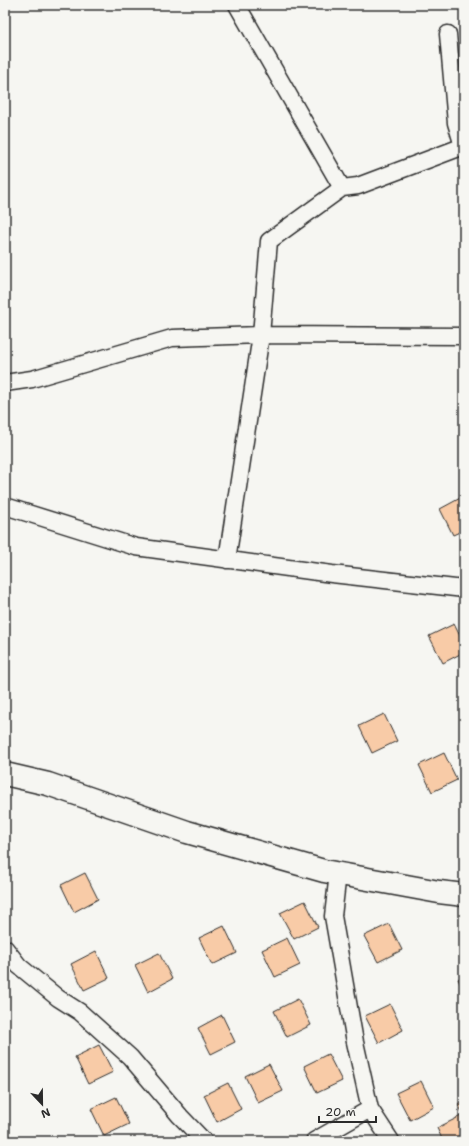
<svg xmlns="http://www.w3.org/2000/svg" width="469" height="1146" font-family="'Shantell Sans',sans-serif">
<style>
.building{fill:#f8cba7;stroke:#2b2b2b}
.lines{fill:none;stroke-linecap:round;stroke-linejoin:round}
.street-casing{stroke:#2b2b2b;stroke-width:19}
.secondary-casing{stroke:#2b2b2b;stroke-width:25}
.street{stroke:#f6f6f2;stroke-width:16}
.secondary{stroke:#f6f6f2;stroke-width:22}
</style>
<rect width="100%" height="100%" fill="#f6f6f2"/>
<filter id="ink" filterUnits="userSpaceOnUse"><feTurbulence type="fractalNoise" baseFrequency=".025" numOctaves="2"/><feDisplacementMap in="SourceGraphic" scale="8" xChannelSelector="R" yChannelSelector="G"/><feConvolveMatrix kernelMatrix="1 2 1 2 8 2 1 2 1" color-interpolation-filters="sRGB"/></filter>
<g filter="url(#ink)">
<path class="building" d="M 464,496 L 464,530 L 453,535 L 440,509 Z
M 454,624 L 464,644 L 464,652 L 443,663 L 429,636 Z
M 384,714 L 397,741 L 372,753 L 359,726 Z
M 444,753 L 457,780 L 432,792 L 419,765 Z
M 85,873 L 98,899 L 74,912 L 61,885 Z
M 305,901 L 318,927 L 294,939 L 280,913 Z
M 389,924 L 402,950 L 378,962 L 364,936 Z
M 224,926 L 237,953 L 212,965 L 199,938 Z
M 287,938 L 300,965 L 275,977 L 262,950 Z
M 96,951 L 109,978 L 84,990 L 71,964 Z
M 159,953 L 172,979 L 148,992 L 135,965 Z
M 464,976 L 464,992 L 458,979 Z
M 298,999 L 311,1025 L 287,1037 L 274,1011 Z
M 390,1004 L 403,1030 L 379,1043 L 365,1016 Z
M 222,1015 L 235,1042 L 211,1054 L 198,1028 Z
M 99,1045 L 113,1072 L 88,1084 L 75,1057 Z
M 328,1054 L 342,1081 L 317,1093 L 304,1066 Z
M 269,1064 L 283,1091 L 258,1103 L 245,1076 Z
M 421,1081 L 434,1107 L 410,1120 L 396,1093 Z
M 228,1083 L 241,1109 L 217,1122 L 204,1095 Z
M 116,1097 L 129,1124 L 104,1136 L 91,1109 Z
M 464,1101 L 464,1116 L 458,1104 Z
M 461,1116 L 464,1122 L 464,1141 L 443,1141 L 437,1128 Z
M 361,1137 L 363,1141 L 353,1141 Z"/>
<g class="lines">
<g class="street-casing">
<path id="street" d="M 237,5 L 342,188
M 448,34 L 456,123 L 463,146
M 5,383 L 32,379 L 172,338 L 261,335 L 464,336
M 5,506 L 136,547 L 332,574 L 464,589
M 227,560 L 261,335 L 269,241 L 342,188 L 358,186 L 464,146
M 338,873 L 333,916 L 355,1042 L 370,1109
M 5,948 L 19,966 L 58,998 L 80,1012 L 130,1057 L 180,1116 L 204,1141
M 314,1141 L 370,1109 L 391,1141"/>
</g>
<g class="secondary-casing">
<path id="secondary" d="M 5,774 L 48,784 L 187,832 L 324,871 L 439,892 L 464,895"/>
</g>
<use href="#street" class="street"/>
<use href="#secondary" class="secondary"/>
</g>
</g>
<rect width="469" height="1146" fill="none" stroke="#f6f6f2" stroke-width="20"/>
<rect x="10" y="10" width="449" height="1126" fill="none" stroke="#2b2b2b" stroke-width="1.5" filter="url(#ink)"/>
<g transform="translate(42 1104) rotate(158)" stroke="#f6f6f2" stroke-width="3" paint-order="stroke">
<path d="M0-3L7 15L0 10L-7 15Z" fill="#2b2b2b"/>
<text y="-6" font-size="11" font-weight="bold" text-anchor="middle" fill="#2b2b2b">N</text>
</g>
<path d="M319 1116v6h57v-6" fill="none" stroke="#2b2b2b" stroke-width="2"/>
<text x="325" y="1116" font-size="12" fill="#2b2b2b" stroke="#f6f6f2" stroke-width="3" paint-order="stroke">20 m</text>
</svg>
